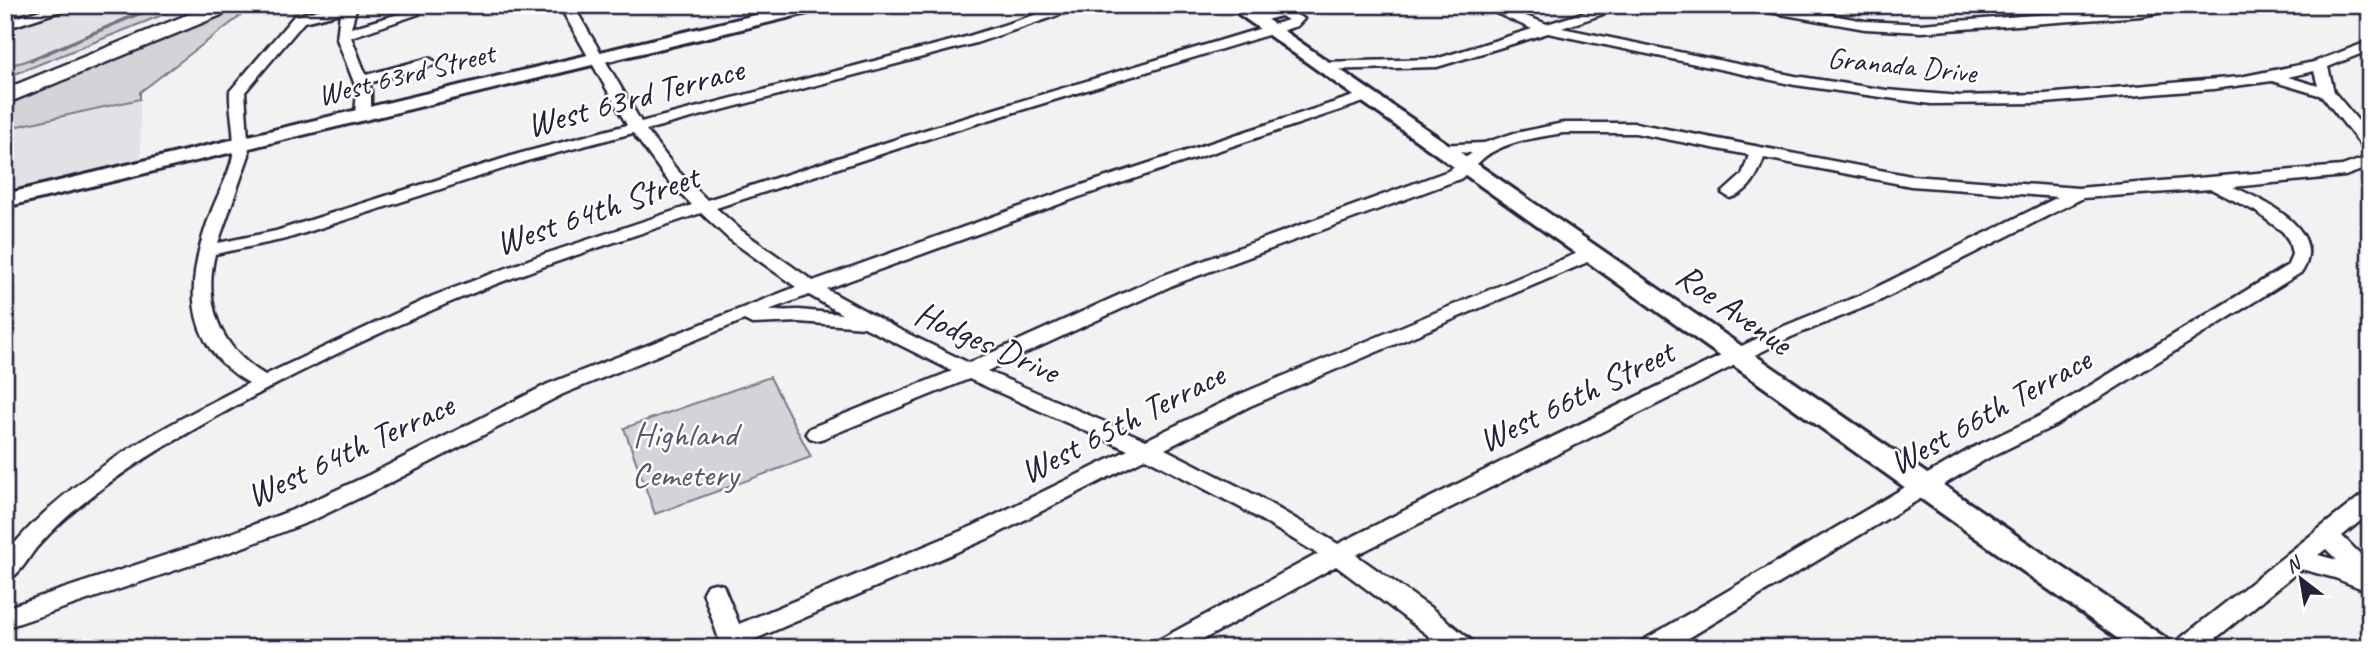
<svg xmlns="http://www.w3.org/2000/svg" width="2375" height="653" font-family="Caveat,sans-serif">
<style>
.built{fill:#e2e2e6}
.green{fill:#d3d3d8;stroke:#7a7a8a;stroke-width:2}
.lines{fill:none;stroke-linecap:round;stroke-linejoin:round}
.stream{stroke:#727282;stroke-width:3.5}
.minor-casing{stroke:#22223b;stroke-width:5}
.major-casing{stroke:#22223b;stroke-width:6}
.highway-casing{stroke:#22223b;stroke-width:5}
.minor{fill:#fff;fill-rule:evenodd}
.major{fill:#fff;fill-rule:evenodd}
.highway{fill:#fff;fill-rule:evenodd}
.labels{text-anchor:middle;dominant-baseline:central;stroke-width:5;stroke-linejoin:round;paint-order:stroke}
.far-street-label{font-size:30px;fill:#22223b;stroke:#fff}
.street-label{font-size:35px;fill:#22223b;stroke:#fff}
.park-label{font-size:35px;fill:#57576a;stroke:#fff}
</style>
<rect width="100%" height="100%" fill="#f2f2f3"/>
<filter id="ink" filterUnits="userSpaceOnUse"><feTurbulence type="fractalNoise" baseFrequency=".0143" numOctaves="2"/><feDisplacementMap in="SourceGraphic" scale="14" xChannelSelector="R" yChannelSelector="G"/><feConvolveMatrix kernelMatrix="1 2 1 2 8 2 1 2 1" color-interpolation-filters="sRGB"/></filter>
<g filter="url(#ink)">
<path class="built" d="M 80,5 L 162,5 L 23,62 L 5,66 L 5,27 Z
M 140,99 L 141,164 L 5,196 L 5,129 Z"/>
<path class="green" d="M 162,5 L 187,5 L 5,78 L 5,66 L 23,62 Z
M 239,5 L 255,5 L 140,92 L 140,99 L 5,129 L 5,103 L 104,64 Z
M 770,377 L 811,457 L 655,514 L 624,428 Z"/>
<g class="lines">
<path class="stream" d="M 31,60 L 158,5"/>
<g class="minor-casing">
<path id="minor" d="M 57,5 L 79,5 L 5,29 L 5,21 Z
M 339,5 L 357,5 L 351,28 L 412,10 L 419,14 L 351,37 L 366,75 L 429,58 L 436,62 L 434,65 L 369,83 L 371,90 L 371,115 L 368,118 L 358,118 L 355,115 L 357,90 L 337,39 L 340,13 L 304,22 L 245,92 L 249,155 L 218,243 L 276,231 L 518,154 L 627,125 L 559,5 L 573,5 L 641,122 L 966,37 L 1066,5 L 1088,5 L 976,43 L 646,130 L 677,170 L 707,200 L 925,130 L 1288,20 L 1281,16 L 1255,23 L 1248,19 L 1250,16 L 1283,8 L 1304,19 L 1297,26 L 936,136 L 716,208 L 742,231 L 813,281 L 1067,190 L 1360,94 L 1370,94 L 1373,97 L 1370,100 L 1079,197 L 826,289 L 896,328 L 969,363 L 1159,277 L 1448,171 L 1472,153 L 1434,151 L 1432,148 L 1434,145 L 1484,143 L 1511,134 L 1563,123 L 1635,123 L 1911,176 L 2078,188 L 2342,166 L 2370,156 L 2370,167 L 2345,176 L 2233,187 C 2264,200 2328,230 2302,272 L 2056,425 L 1988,458 L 1672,648 L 1639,648 L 1642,641 L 1972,448 L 2042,415 L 2288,265 L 2292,254 L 2289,241 L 2283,232 L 2255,211 L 2211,189 L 2083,198 L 1877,302 L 1791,337 L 1356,555 L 1431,608 L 1472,641 L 1475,648 L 1445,648 L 1336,566 L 1188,648 L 1154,648 L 1157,641 L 1318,554 L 1241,508 L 1146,458 L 989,538 L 746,643 L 747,648 L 722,648 L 703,592 L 707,585 L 715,583 L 723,585 L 739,624 L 973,526 L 1128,450 L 969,379 L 824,438 L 817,440 L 810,438 L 806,433 L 810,428 L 952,371 L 864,327 L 799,322 L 752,324 L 744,320 L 563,394 L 384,486 L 311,521 L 238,549 L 5,628 L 5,608 L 221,537 L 295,509 L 369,475 L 548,384 L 796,287 L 729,239 L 701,213 C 616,242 529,269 446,304 C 347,346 249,396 157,451 C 113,478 71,509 37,547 C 27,559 20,576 5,581 L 5,555 C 69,475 160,429 249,383 C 178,342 187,275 212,210 C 219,192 230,173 233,155 C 236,134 229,112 230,91 L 294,16 ZM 633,133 L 665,177 L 692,205 L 536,257 L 433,296 L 265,375 C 220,349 203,304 215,254 L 286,239 L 530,160 ZM 1563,133 L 1635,133 L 1749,155 L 1742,175 L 1722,193 L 1730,198 C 1749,193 1758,175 1764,158 L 1911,186 L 2058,197 L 1863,294 L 1777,329 L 1509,458 L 1338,544 L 1257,496 L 1165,449 L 1250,406 L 1597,258 L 1600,254 L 1597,250 L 1585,250 L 1236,396 L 1146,440 L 987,371 L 1173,285 L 1460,179 C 1472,171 1481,157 1494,151 C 1515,140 1540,137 1563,133 ZM 809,295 L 842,314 L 799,310 L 766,311 Z
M 1478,5 L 1497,5 L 1547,24 L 1608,5 L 1630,5 L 1562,28 L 1795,76 L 1886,90 L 1960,96 L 2045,94 L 2240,77 L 2314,62 L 2370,41 L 2370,50 L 2328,67 L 2334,92 L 2370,135 L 2370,151 L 2364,149 L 2322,96 L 2272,81 L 2213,89 L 2045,103 L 1931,104 L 1795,85 L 1548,33 L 1437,67 L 1321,70 L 1314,66 L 1321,62 L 1436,59 L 1532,29 ZM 2314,71 L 2318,86 L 2288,77 Z
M 1745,5 L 1776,5 L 1865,21 L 1921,24 L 2156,5 L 2187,5 L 2180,9 L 2141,16 L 1921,32 L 1865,29 L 1752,9 Z
M 2370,493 L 2370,513 L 2342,536 L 2370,564 L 2370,592 L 2335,578 L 2301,569 L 2204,648 L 2174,648 L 2177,641 L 2362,495 ZM 2326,549 L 2337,560 L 2318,555 Z"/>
</g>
<g class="major-casing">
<path id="major" d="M 797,5 L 828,5 L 820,10 L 5,207 L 5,194 Z
M 1226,5 L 1246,5 L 2167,639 L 2172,648 L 2131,648 Z"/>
</g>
<g class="highway-casing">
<path id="highway" d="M 211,5 L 239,5 L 236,9 L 5,104 L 5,89 Z"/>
</g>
<use href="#minor" class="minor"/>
<use href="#major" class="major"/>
<use href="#highway" class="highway"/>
</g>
</g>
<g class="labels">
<g class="far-street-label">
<text transform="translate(1902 65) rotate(6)">Granada Drive</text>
<text transform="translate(406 74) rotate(-14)">West 63rd Street</text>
</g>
<g class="street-label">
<text transform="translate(635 97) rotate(-15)">West 63rd Terrace</text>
<text transform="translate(597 210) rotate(-19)">West 64th Street</text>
<text transform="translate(1734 309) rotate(35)">Roe Avenue</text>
<text transform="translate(987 342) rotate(24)">Hodges Drive</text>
<text transform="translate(1576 396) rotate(-26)">West 66th Street</text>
<text transform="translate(1990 411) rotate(-29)">West 66th Terrace</text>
<text transform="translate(1122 423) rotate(-27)">West 65th Terrace</text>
<text transform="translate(350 450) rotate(-25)">West 64th Terrace</text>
</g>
<g class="park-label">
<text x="685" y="434">Highland<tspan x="685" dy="40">Cemetery</tspan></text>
</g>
</g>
<rect width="2375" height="653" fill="none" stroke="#fff" stroke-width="28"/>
<rect x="14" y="14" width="2347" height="625" fill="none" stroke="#22223b" stroke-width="2.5" filter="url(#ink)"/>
<g transform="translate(2301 579) rotate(329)" stroke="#ffffff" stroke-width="5" paint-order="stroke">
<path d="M0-5L12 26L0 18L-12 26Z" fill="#22223b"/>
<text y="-10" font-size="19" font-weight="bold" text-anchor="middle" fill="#22223b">N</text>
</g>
</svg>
